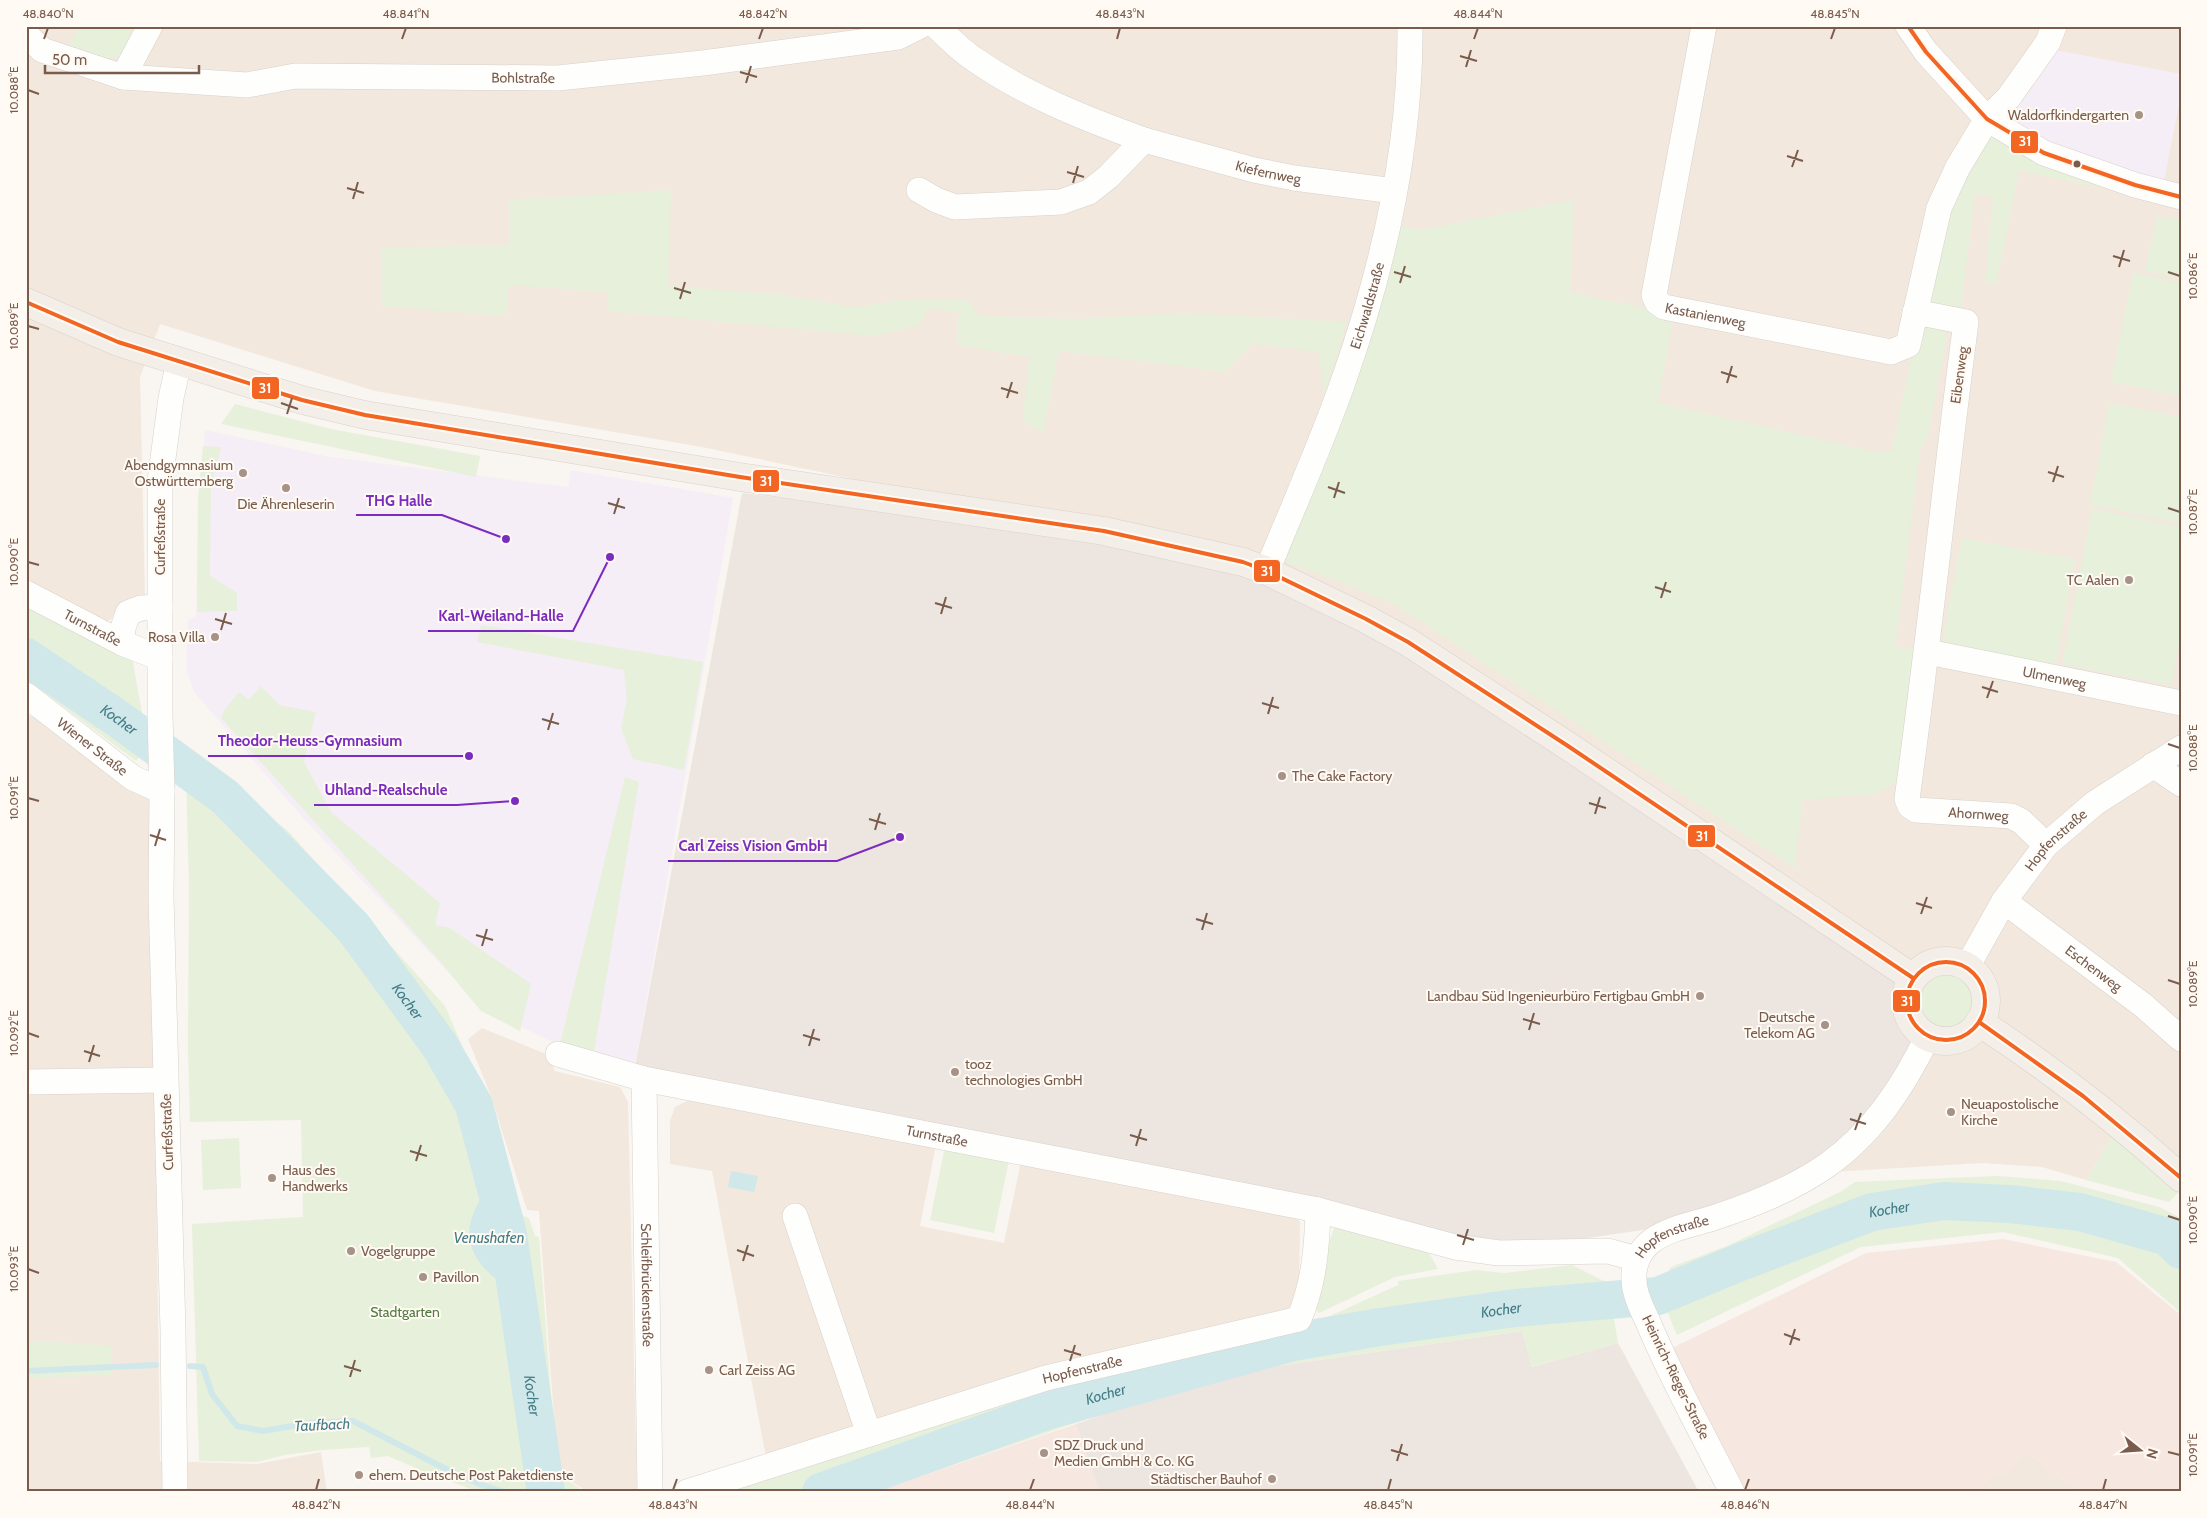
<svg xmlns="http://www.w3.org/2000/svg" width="2207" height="1518" font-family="Cabin,sans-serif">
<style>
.residential{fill:#f2e8de}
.commercial{fill:#f6e8e1}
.industrial{fill:#ede5e0}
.education{fill:#f6eef6}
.green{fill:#e7f0db}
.water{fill:#d0e8ea}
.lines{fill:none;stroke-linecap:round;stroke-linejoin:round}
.stream{stroke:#d0e8ea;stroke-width:6}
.river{stroke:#d0e8ea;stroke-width:38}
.minor-casing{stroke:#d7d1cb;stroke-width:26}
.major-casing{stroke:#dad1cc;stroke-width:29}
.minor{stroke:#fefefd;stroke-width:25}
.major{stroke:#f3eee8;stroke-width:28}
.bus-1-casing{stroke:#fffaf3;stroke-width:8}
.bus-1{stroke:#f26522;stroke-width:4}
.ticks{fill:none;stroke:#7a5c4d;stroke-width:2}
.poi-dot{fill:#a69286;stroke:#fffaf3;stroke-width:2}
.bus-dot{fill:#7a5c4d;stroke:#fffaf3;stroke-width:2}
.labels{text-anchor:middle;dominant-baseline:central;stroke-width:4;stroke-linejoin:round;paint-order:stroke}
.street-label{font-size:14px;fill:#7a5c4d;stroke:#fffaf3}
.poi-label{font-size:14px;fill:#7a5c4d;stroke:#fffaf3;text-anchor:start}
.park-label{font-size:14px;fill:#537a41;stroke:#fffaf3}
.water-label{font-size:15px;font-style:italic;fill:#437c86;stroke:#fffaf3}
.leader{fill:none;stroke:#7b2cbf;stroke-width:2}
.callout-dot{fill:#7b2cbf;stroke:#fffaf3;stroke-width:2}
.callout-label{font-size:15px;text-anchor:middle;font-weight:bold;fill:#7b2cbf;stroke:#fffaf3;stroke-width:4;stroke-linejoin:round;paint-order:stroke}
.line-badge{stroke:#fffaf3;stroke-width:2}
.badge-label{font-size:14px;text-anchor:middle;font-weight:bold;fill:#fff}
.neatline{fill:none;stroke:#7a5c4d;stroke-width:2}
.ticks-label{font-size:12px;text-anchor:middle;fill:#7a5c4d}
</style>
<rect width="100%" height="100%" fill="#f9f5f0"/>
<path class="residential" d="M 26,26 L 2181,26 L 2181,1170 L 2117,1128 L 2086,1180 L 2042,1167 L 1983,1163 L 1831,1172 L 1185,549 L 702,447 L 375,391 L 160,324 L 140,377 L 145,600 L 104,623 L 26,582 Z
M 26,715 L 42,718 L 151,793 L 160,1461 L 257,1464 L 321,1452 L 327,1492 L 26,1492 Z
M 482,1028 L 546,1054 L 555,1071 L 620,1087 L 628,1102 L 637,1492 L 588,1492 L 558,1473 L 539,1211 L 527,1210 L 491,1096 L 468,1039 Z
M 689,1100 L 936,1145 L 920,1226 L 1004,1243 L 1021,1161 L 1289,1211 L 1300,1222 L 1299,1289 L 1287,1318 L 766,1457 L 712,1171 L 670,1164 L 670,1121 L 675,1107 Z
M 2027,1452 L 2079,1492 L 1976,1492 L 1995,1471 L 2003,1477 Z"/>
<path class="commercial" d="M 2003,1239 L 2116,1262 L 2181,1315 L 2181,1492 L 2079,1492 L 2027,1452 L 2003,1477 L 1995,1471 L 1976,1492 L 1740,1492 L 1662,1353 L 1866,1253 Z
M 1076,1424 L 1101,1492 L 875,1492 Z"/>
<path class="industrial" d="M 742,493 L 1185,549 L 1366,619 L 1913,978 L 1909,1016 L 1928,1036 L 1828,1165 L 1649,1229 L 1547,1244 L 1455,1247 L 635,1067 Z
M 1522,1331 L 1532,1367 L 1618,1343 L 1699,1492 L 1100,1492 L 1076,1424 L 1215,1375 Z"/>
<path class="education" d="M 2050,49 L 2181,74 L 2181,95 L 2163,186 L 2046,147 L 2001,119 Z
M 205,430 L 330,457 L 568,487 L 571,470 L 733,498 L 635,1067 L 561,1046 L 483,1009 L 305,820 L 194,692 L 186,669 L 188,620 L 196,617 L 199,500 Z"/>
<path class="green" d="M 79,26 L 140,26 C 136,34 133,44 127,51 C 113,66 84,52 68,47 Z
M 1988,128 L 2138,195 L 2019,171 L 1996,285 L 1985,283 L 1993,197 L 1975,194 L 1960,316 L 1922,307 L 1943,219 Z
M 671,190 L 668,286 L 778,294 L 852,307 L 903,300 L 967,300 L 979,316 L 1075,319 L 1184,313 L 1347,322 L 1324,397 L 1319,352 L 1253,344 L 1224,372 L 1059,351 L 1043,434 L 1023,421 L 1029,357 L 957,345 L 959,313 L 928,308 L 919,326 L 873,336 L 609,311 L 607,292 L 509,285 L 506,316 L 381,306 L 381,248 L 509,245 L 510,200 Z
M 1574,200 L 1570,293 L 1674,313 L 1658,403 L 1871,451 L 1892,451 L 1919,318 L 1949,324 L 1928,435 L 1920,451 L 1895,647 L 1921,649 L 1906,776 L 1875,794 L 1803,800 L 1795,868 L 1396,605 L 1336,580 L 1276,559 L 1392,224 L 1420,230 Z
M 2157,216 L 2181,220 L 2181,279 L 2145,271 Z
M 2133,273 L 2181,283 L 2181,396 L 2111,382 Z
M 2109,403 L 2181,417 L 2181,523 L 2090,505 Z
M 235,404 L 331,429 L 480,456 L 476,477 L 221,424 Z
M 203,446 L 221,447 L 211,488 L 210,576 L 237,593 L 237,611 L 197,612 L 198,500 Z
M 2092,509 L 2181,527 L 2181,634 L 2171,685 L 2062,664 Z
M 1962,538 L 2075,559 L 2056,664 L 1942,644 Z
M 26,603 L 132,657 L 148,747 L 136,761 L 30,682 L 26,685 Z
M 481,625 L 703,662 L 684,770 L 633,759 L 621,728 L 627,699 L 624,670 L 477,642 Z
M 261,686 L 279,705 L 316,712 L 304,762 L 331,812 L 440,903 L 435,925 L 450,928 L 531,984 L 520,1031 L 481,1011 L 438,959 L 221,718 L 225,709 L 239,692 L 249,700 Z
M 198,760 L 288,831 L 445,1006 L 485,1099 L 523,1216 L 529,1218 L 535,1236 L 539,1237 L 557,1473 L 585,1492 L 480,1492 L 434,1476 L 388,1456 L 371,1458 L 369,1447 L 322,1450 L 285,1455 L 257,1462 L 199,1461 L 192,1224 L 303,1217 L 301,1120 L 190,1122 L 188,1047 L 189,886 L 186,776 Z
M 625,777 L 639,782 L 593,1059 L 559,1048 Z
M1913 1001a32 32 0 1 1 64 0a32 32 0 1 1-64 0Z
M 2117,1128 L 2181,1190 L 2169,1202 L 2086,1180 Z
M 239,1138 L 241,1188 L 203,1190 L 201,1140 Z
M 945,1147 L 1009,1160 L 994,1233 L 930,1220 Z
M 1998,1176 L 2061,1181 L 2159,1207 L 2179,1217 L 2181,1313 L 2118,1258 L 2003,1232 L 1861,1247 L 1677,1335 C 1666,1308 1657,1295 1671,1267 L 1727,1246 L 1840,1192 L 1855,1182 Z
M 1336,1222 L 1424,1244 L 1438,1269 L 1395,1277 L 1319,1313 L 1316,1310 L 1327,1249 Z
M 1572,1265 L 1608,1283 L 1618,1343 L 1531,1367 L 1522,1331 L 1215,1375 L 875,1492 L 730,1492 L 879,1441 L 1046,1388 L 1057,1417 L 1155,1386 L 1320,1345 L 1319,1321 L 1398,1285 L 1398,1281 L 1476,1270 L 1504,1273 Z
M 26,1340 L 111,1346 L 112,1375 L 26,1379 Z"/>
<path class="water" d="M 731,1171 L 758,1176 L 754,1192 L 728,1187 Z
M 493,1179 L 508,1234 L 517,1288 C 504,1285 493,1278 484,1268 C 456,1235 473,1210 493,1179 Z"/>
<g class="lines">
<path class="stream" d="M 190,1366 L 203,1367 L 212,1394 L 237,1426 L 263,1431 L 310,1423 L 353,1421 L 438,1465 L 479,1484 L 504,1492
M 26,1371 L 156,1365"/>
<g class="river">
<path id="s1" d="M 26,657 L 117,718 L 225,797 L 353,927 L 440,1046 L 474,1105 L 508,1234 L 546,1492"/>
<path id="s2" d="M 821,1492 L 1046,1411 L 1293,1342 L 1380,1327 L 1515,1308 L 1658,1296 L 1738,1263 L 1872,1212 L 1944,1201 L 2010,1204 L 2080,1212 L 2168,1237 L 2181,1250"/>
</g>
<g class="minor-casing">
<g id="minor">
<path d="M 936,26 C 948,37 960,50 974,59 C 1025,95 1086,119 1144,140"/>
<path id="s3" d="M 1704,26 L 1654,295 L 1657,302 L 1664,307 L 1891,352 L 1908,345 L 1939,208 L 1958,167 L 1987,119 L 2009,97 L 2048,42 L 2054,26"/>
<path d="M 1908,26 L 1926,52 L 1987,119 L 2044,153 L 2135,185 L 2181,197"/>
<path id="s4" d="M 29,37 L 42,50 L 123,77 L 247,85 L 295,76 L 558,78 L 703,63 L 898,37 L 920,26"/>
<path d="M 123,77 L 150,26"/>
<path id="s5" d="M 919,190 L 936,200 L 955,207 L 1061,202 L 1089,192 L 1108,177 L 1144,140 L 1254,170 L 1294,178 L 1394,191"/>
<path id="s6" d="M 1915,312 L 1966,322 C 1945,481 1929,641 1907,799 L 1910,806 L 1916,810 L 2011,816 L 2021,821 L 2046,845"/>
<path id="s7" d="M 1267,571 C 1292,509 1320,447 1342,385 C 1383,270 1411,148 1410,26"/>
<path id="s8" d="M 26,593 L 122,643 L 160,658"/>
<path d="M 122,643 L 123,628 L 128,613 L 141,608 L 160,607"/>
<path id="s9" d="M 1928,652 L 2181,703"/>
<path id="s10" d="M 26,695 L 133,778 L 162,791"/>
<path d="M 2153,765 L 2181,784"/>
<path id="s11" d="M 2004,901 L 2144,1006 L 2181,1039"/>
<path id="s12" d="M 1967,967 L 2004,901 L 2046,845 L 2095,803 L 2181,748"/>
<path id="s13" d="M 558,1054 L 644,1079 L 1318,1210 L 1455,1247 L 1499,1253 L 1608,1251 L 1637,1259"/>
<path id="s14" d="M 644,1079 L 650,1492"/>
<path d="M 26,1082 L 165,1080"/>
<path d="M 795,1216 L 869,1434"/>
<path d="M 175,1492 L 173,1331 L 161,896 L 162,791 L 160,714 L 160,481 L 171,398 L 179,362"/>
<path id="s15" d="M 687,1492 L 1046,1378 L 1299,1319 C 1314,1283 1317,1248 1318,1210"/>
<path id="s16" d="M 1732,1492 C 1704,1436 1672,1380 1648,1322 C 1642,1309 1634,1294 1634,1279 C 1633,1264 1640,1249 1653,1240 C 1670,1228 1694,1224 1713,1218 C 1753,1205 1791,1190 1826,1166 C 1873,1133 1903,1087 1928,1036"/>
</g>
</g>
<g class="major-casing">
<path id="major" d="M 26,302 L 118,342 L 302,400 L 365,415 L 740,477 L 1104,531 L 1243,562 L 1267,571 L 1366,619 L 1408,642 L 1568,746 L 1913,978
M1906 1001a40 40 0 1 1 80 0a40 40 0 1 1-80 0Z
M 1979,1022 C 2051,1069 2117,1120 2181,1178"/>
</g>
<use href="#minor" class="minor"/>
<use href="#major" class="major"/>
<g class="bus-1-casing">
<path id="bus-1" d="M 1908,26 L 1926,52 L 1987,119 L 2044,153 L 2135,185 L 2181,197
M 26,302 L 118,342 L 302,400 L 365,415 L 740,477 L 1104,531 L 1243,562 L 1267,571 L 1366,619 L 1408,642 L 1568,746 L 1913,978
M1907 1001a39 39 0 1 1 78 0a39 39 0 1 1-78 0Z
M 1979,1022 L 2083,1096 L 2181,1178"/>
</g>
<use href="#bus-1" class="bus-1"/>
</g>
<path class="ticks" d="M 44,39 L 48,28M 402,39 L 406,28M 759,39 L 763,28M 1117,39 L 1120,28M 1474,39 L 1478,28M 1831,39 L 1835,28M 1460,56 L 1477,61M 1466,67 L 1471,50M 740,72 L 757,77M 746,83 L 751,66M 28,90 L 39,94M 1787,156 L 1803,161M 1792,167 L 1798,150M 1067,172 L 1084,177M 1073,183 L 1078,166M 347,188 L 364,193M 353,199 L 358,182M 2113,256 L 2130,261M 2119,267 L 2124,250M 1394,272 L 1411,277M 2168,272 L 2180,276M 1400,283 L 1405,266M 674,288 L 691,293M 680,299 L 685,282M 28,326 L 39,329M 1721,372 L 1737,377M 1727,383 L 1732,366M 1001,388 L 1018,393M 1007,398 L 1012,382M 281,403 L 298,409M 287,414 L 292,398M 2048,472 L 2064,477M 2053,482 L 2058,466M 1328,487 L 1345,493M 1334,498 L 1339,482M 608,503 L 625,508M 2168,508 L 2180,512M 614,514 L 619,498M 28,562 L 39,565M 1655,587 L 1671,592M 1661,598 L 1666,582M 935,603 L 952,608M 941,614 L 946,597M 215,619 L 232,624M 221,630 L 226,613M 1982,687 L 1998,692M 1987,698 L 1993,681M 1262,703 L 1279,708M 1268,714 L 1273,697M 542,719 L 559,724M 548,730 L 553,713M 2168,744 L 2180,748M 28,798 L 39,801M 1589,803 L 1606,808M 1595,814 L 1600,797M 869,819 L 886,824M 875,830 L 880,813M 150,835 L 166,840M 155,846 L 160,829M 1916,903 L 1932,908M 1921,914 L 1927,897M 1196,919 L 1213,924M 1202,930 L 1207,913M 476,935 L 493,940M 482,946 L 487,929M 2168,980 L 2180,984M 1523,1019 L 1540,1024M 1529,1030 L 1534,1013M 28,1033 L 39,1037M 803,1035 L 820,1040M 809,1046 L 814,1029M 84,1051 L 100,1056M 89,1062 L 94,1045M 1850,1119 L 1866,1124M 1855,1130 L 1861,1113M 1130,1135 L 1147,1140M 1136,1146 L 1141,1129M 410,1151 L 427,1156M 416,1161 L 421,1145M 2168,1216 L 2180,1220M 1457,1235 L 1474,1240M 1463,1245 L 1468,1229M 737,1250 L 754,1256M 743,1261 L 748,1245M 28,1269 L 39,1273M 1784,1334 L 1800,1340M 1790,1345 L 1795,1329M 1064,1350 L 1081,1355M 1070,1361 L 1075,1345M 344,1366 L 361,1371M 350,1377 L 355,1360M 1391,1450 L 1408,1455M 2168,1452 L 2180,1455M 1397,1461 L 1402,1444M 316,1490 L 319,1479M 673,1490 L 677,1479M 1030,1490 L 1034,1479M 1388,1490 L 1391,1479M 1745,1490 L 1749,1479M 2103,1490 L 2106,1479"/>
<g class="poi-dot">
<circle cx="2139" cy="115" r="5"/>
<circle cx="243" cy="473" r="5"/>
<circle cx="286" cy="488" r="5"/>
<circle cx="2129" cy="580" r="5"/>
<circle cx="215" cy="637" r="5"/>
<circle cx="1282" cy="776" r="5"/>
<circle cx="1700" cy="996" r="5"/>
<circle cx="1825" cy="1025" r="5"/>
<circle cx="955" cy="1072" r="5"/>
<circle cx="1951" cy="1112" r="5"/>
<circle cx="272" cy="1178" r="5"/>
<circle cx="351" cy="1251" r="5"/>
<circle cx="423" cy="1277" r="5"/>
<circle cx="709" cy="1370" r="5"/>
<circle cx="1044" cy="1453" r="5"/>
<circle cx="359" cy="1475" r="5"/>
<circle cx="1272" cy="1479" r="5"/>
</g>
<circle class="bus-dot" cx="2077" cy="164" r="4.5"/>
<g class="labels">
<g class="street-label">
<text stroke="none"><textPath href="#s4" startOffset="505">Bohlstraße</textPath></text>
<text stroke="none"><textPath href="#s5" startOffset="380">Kiefernweg</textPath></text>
<text stroke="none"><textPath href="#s7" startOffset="284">Eichwaldstraße</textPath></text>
<text stroke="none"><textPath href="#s3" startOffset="332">Kastanienweg</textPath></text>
<text transform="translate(1959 375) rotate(-82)">Eibenweg</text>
<text transform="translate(160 537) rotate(-90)">Curfeßstraße</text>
<text stroke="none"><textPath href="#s8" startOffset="75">Turnstraße</textPath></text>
<text stroke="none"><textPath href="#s9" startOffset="129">Ulmenweg</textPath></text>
<text stroke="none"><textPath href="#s10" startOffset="84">Wiener Straße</textPath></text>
<text stroke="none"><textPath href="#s6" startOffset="610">Ahornweg</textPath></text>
<text stroke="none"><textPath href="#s12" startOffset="156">Hopfenstraße</textPath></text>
<text stroke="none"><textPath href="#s11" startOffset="112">Eschenweg</textPath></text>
<text transform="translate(167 1132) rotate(-92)">Curfeßstraße</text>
<text stroke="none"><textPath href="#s13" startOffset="388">Turnstraße</textPath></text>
<text stroke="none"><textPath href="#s16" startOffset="299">Hopfenstraße</textPath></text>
<text stroke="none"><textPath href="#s14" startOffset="206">Schleifbrückenstraße</textPath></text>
<text stroke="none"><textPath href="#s15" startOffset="414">Hopfenstraße</textPath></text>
<text transform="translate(1676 1377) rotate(64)">Heinrich-Rieger-Straße</text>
</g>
<g class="poi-label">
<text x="2129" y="115" text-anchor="end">Waldorfkindergarten</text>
<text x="233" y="465" text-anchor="end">Abendgymnasium<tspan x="233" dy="16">Ostwürttemberg</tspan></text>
<text x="286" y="504" text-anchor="middle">Die Ährenleserin</text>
<text x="2119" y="580" text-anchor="end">TC Aalen</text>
<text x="205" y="637" text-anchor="end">Rosa Villa</text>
<text x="1292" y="776">The Cake Factory</text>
<text x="1690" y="996" text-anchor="end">Landbau Süd Ingenieurbüro Fertigbau GmbH</text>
<text x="1815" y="1017" text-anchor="end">Deutsche<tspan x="1815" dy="16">Telekom AG</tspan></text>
<text x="965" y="1064">tooz<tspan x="965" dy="16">technologies GmbH</tspan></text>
<text x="1961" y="1104">Neuapostolische<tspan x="1961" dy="16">Kirche</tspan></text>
<text x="282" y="1170">Haus des<tspan x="282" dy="16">Handwerks</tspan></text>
<text x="361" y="1251">Vogelgruppe</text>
<text x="433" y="1277">Pavillon</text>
<text x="719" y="1370">Carl Zeiss AG</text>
<text x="1054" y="1445">SDZ Druck und<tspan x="1054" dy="16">Medien GmbH &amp; Co. KG</tspan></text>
<text x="369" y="1475">ehem. Deutsche Post Paketdienste</text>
<text x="1262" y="1479" text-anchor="end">Städtischer Bauhof</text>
</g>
<g class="park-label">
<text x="405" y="1312">Stadtgarten</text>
</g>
<g class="water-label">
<text stroke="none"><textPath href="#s1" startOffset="112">Kocher</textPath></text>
<text stroke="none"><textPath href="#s1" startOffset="518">Kocher</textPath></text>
<text stroke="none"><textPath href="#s2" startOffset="1111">Kocher</textPath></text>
<text x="489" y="1238">Venushafen</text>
<text stroke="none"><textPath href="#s2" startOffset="706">Kocher</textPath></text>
<text stroke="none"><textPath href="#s2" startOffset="301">Kocher</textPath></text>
<text stroke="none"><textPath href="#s1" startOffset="938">Kocher</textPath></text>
<text transform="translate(322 1425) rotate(-3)">Taufbach</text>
</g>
</g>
<path class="leader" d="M506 539L442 515H356M610 557L573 631H428M469 756L413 756H208M515 801L457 805H314M900 837L837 861H668"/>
<g class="callout-dot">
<circle cx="506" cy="539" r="5"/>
<circle cx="610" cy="557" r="5"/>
<circle cx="469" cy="756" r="5"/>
<circle cx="515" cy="801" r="5"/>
<circle cx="900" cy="837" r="5"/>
</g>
<g class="callout-label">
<text x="399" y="506">THG Halle</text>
<text x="501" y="621">Karl-Weiland-Halle</text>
<text x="310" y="746">Theodor-Heuss-Gymnasium</text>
<text x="386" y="795">Uhland-Realschule</text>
<text x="753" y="851">Carl Zeiss Vision GmbH</text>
</g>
<g class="line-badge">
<rect x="2010" y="130" width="29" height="24" rx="5" fill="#f26522"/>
<rect x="251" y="376" width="29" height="24" rx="5" fill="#f26522"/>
<rect x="752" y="469" width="28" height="24" rx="5" fill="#f26522"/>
<rect x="1253" y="559" width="28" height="24" rx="5" fill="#f26522"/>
<rect x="1687" y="824" width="29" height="24" rx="5" fill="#f26522"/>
<rect x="1892" y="989" width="29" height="24" rx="5" fill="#f26522"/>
</g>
<g class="badge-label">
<text x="2025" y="146">31</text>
<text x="265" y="393">31</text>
<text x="766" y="486">31</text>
<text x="1267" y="576">31</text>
<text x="1702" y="841">31</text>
<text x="1907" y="1006">31</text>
</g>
<rect width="2207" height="1518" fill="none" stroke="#fffaf3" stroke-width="55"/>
<g transform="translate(2140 1450) rotate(107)" stroke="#fffaf3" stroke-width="4" paint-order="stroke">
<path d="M0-4L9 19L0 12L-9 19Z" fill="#7a5c4d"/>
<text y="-8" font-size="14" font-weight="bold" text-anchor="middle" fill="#7a5c4d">N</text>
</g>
<path d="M45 65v8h154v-8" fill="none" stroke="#7a5c4d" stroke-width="2.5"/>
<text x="52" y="65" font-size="15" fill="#7a5c4d" stroke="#fffaf3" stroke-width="4" paint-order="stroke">50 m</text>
<rect x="28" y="28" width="2152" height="1462" class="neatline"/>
<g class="ticks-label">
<text x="48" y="18">48.840°N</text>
<text x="406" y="18">48.841°N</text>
<text x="763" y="18">48.842°N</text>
<text x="1120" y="18">48.843°N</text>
<text x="1478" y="18">48.844°N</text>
<text x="1835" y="18">48.845°N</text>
<text transform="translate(14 90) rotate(-90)" y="4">10.088°E</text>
<text transform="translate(2193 276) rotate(-90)" y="4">10.086°E</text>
<text transform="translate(14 326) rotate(-90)" y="4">10.089°E</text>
<text transform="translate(2193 512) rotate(-90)" y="4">10.087°E</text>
<text transform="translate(14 562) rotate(-90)" y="4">10.090°E</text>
<text transform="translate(2193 748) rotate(-90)" y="4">10.088°E</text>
<text transform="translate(14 798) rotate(-90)" y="4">10.091°E</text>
<text transform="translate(2193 984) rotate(-90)" y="4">10.089°E</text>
<text transform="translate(14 1033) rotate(-90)" y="4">10.092°E</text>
<text transform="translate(2193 1220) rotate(-90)" y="4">10.090°E</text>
<text transform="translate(14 1269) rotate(-90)" y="4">10.093°E</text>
<text transform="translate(2193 1455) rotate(-90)" y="4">10.091°E</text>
<text x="316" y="1509">48.842°N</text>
<text x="673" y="1509">48.843°N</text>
<text x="1030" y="1509">48.844°N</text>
<text x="1388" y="1509">48.845°N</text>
<text x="1745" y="1509">48.846°N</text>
<text x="2103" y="1509">48.847°N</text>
</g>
</svg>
